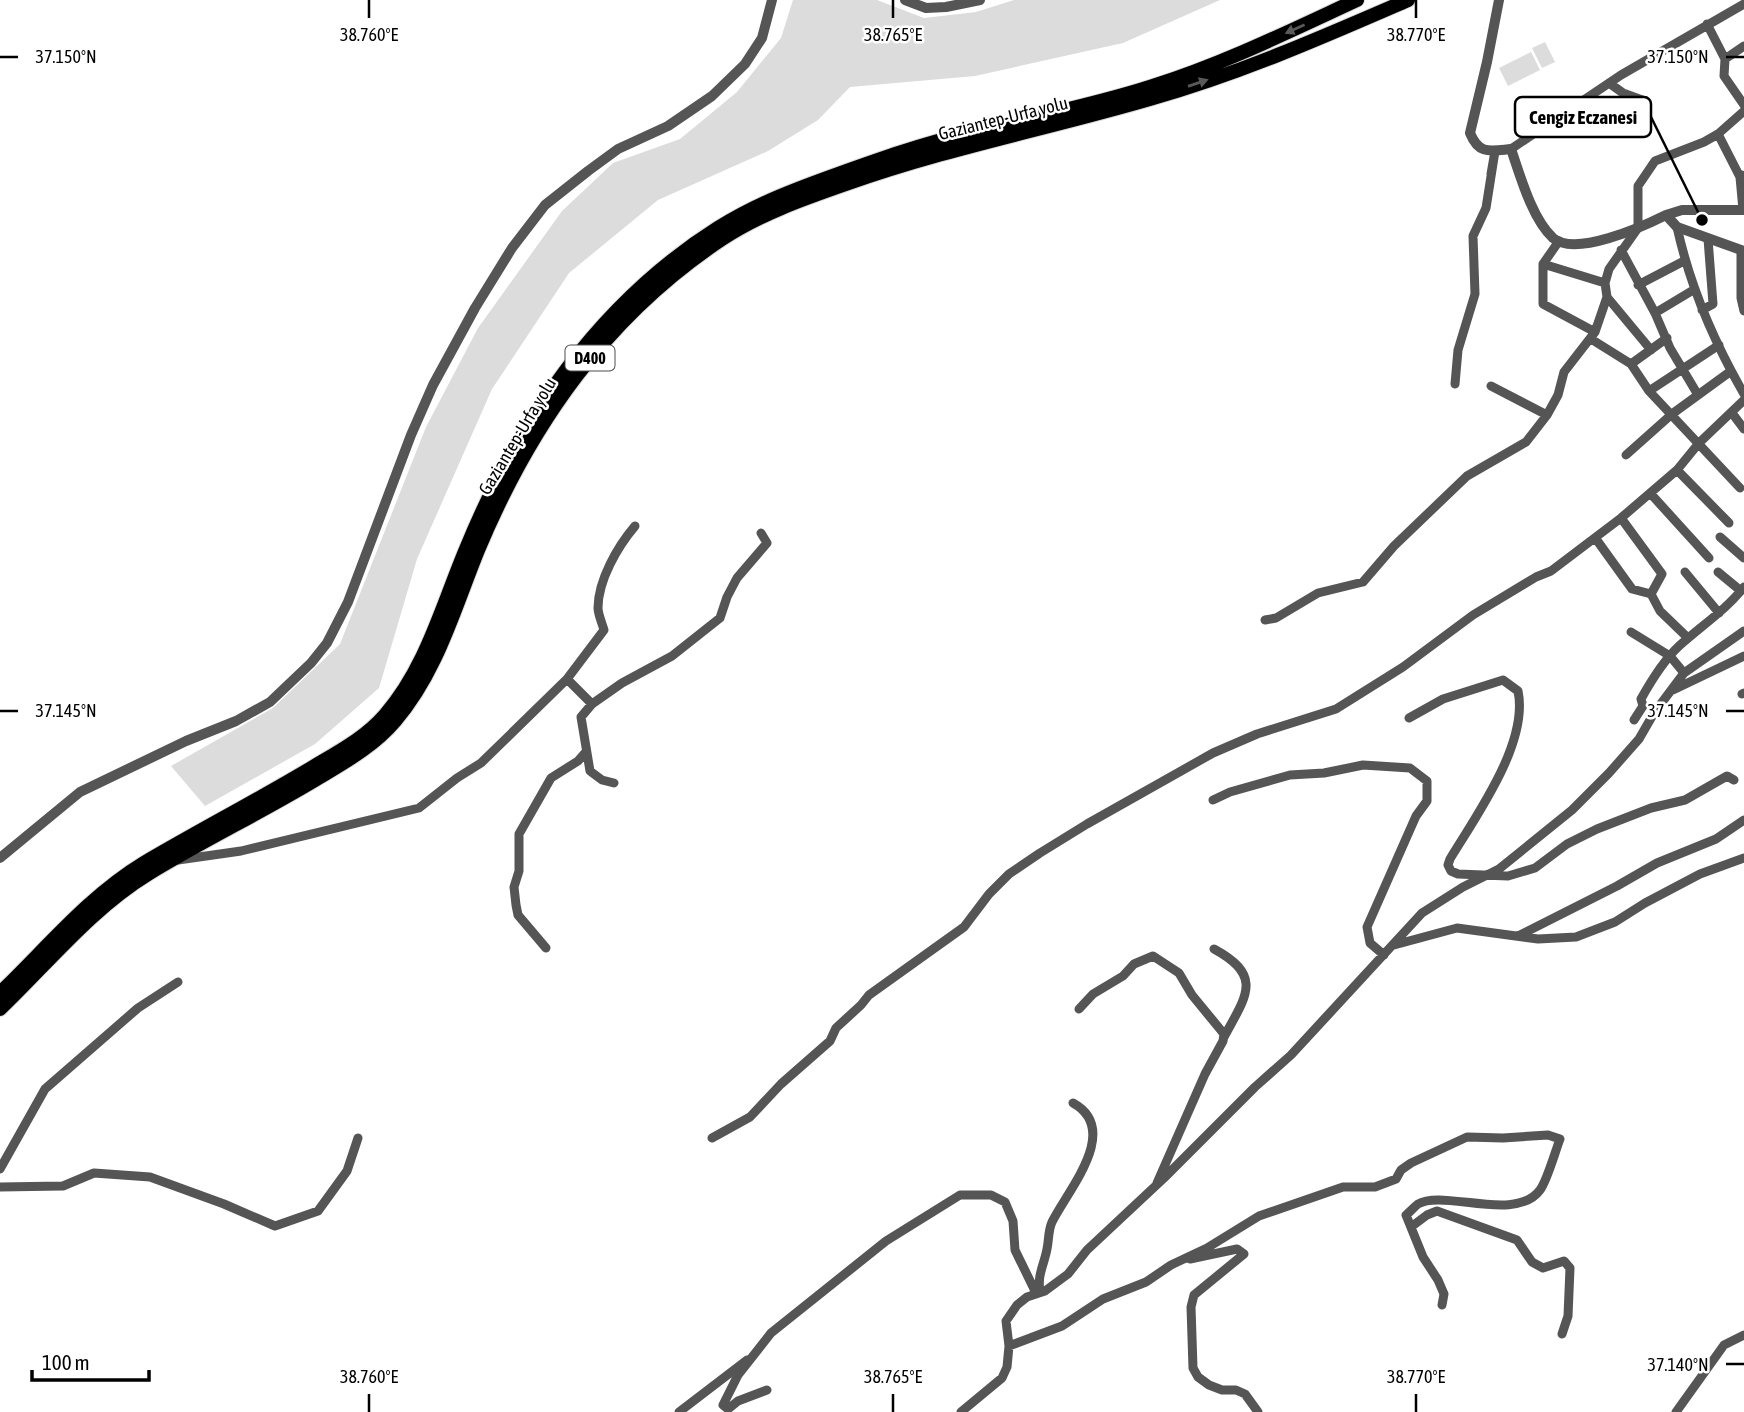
<svg xmlns="http://www.w3.org/2000/svg" width="1744" height="1412" font-family="'Asap Condensed',sans-serif">
<style>
.green{fill:#dcdcdc}
.lines{fill:none;stroke-linecap:round;stroke-linejoin:round}
.trunk-casing{stroke:#dbdbdb;stroke-width:16}
.minor{stroke:#555;stroke-width:9}
.tertiary{stroke:#555;stroke-width:10}
.trunk{stroke:#000;stroke-width:14}
.oneway{fill:#595959}
.ticks{fill:none;stroke:#000;stroke-width:2.5}
.labels{text-anchor:middle;dominant-baseline:central;stroke-width:5;stroke-linejoin:round;paint-order:stroke}
.shield{fill:#fff;stroke:#4c4c4c;stroke-width:2}
.shield-label{font-size:16px;font-weight:bold;fill:#000}
.street-label{font-size:18px;fill:#000;stroke:#fff}
.ticks-label{font-size:18px;text-anchor:middle;fill:#000;stroke:#fff;stroke-width:5;stroke-linejoin:round;paint-order:stroke}
.leader{fill:none;stroke:#000;stroke-width:2.5}
.callout-dot{fill:#000;stroke:#fff;stroke-width:2.5}
.callout{fill:#fff;stroke:#000;stroke-width:2.5}
.callout-label{font-size:19px;text-anchor:middle;font-weight:bold;fill:#000}
</style>
<rect width="100%" height="100%" fill="#fff"/>
<path class="green" d="M 793,0 L 877,0 L 924,18 L 976,12 L 1014,0 L 1220,0 L 1123,43 L 975,76 L 850,87 L 818,120 L 768,151 L 658,200 L 569,273 L 492,389 L 417,559 L 379,688 L 315,744 L 205,806 L 171,766 L 273,708 L 340,644 L 426,427 L 478,328 L 562,211 L 613,163 L 680,139 L 737,92 L 781,38 Z
M 1545,42 L 1555,62 L 1542,68 L 1532,48 Z
M 1531,52 L 1540,70 L 1508,86 L 1499,68 Z"/>
<g class="lines">
<g class="trunk-casing">
<path id="trunk" d="M 0,993 C 47,948 88,897 144,863 C 200,830 258,800 313,767 C 338,752 365,738 385,715 C 426,668 442,606 466,549 C 518,422 599,303 718,228 C 756,204 796,189 838,174 C 880,159 922,144 965,134 C 1027,118 1092,106 1153,86 C 1223,64 1290,31 1357,0
M 0,1009 C 48,963 91,909 148,874 C 202,841 260,813 315,780 C 343,763 373,747 395,721 C 437,672 454,609 478,550 C 531,424 606,316 722,239 C 760,214 803,199 846,184 C 947,148 1051,128 1153,98 C 1241,73 1325,36 1408,0"/>
</g>
<path class="minor" d="M 1707,24 L 1725,59 L 1724,76 L 1744,105
M 1725,59 L 1744,46
M 1609,83 L 1623,93 L 1645,101
M 1718,134 L 1740,177
M 1511,149 L 1621,75 L 1744,4
M 1742,175 L 1740,177 L 1743,210
M 1677,227 C 1690,286 1714,342 1744,394
M 1559,241 L 1543,264 L 1543,304 L 1595,332
M 1621,250 L 1655,313 L 1670,348 L 1698,395
M 1741,250 L 1741,298 L 1744,311
M 1543,264 L 1605,283
M 1638,285 L 1684,261
M 1607,297 L 1651,350
M 1702,310 L 1713,304 L 1708,239
M 1655,313 L 1695,289
M 1591,339 L 1631,364 L 1649,391 L 1740,488
M 1631,364 L 1667,338
M 1455,384 L 1458,350 L 1475,294 L 1473,236 L 1486,208 L 1495,151 L 1491,174
M 1491,386 L 1547,415
M 1649,391 L 1719,345
M 1732,413 L 1744,429
M 1626,455 L 1672,414 L 1731,371
M 1677,470 L 1729,523
M 1650,493 L 1709,558
M 1621,518 L 1662,574 L 1651,594
M 1720,537 L 1744,558
M 1596,539 L 1632,589 L 1651,594 L 1660,611 L 1688,638
M 1685,572 L 1719,613
M 1718,572 L 1741,591
M 1265,620 L 1276,618 L 1318,593 L 1363,582 L 1394,546 L 1467,476 L 1526,442 L 1547,415 L 1558,395 L 1564,372 L 1595,332 L 1607,297 L 1605,283 L 1609,269 L 1638,228 L 1638,186 L 1655,161 L 1704,142 L 1718,134 L 1744,111
M 1631,632 L 1670,656 L 1684,673
M 567,679 L 604,630 C 602,623 598,614 598,608 C 598,580 618,546 635,526
M 1673,690 L 1744,656
M 1742,694 L 1744,693
M 1409,718 L 1443,699 L 1503,680 L 1518,691 C 1529,743 1476,816 1450,859 L 1448,865 L 1451,871 L 1458,874 L 1508,876 L 1535,868 L 1567,844 L 1597,829 L 1651,808 L 1685,800 L 1727,776 L 1734,780
M 1634,720 L 1643,706 L 1641,699 C 1651,681 1664,660 1679,646 C 1701,626 1726,610 1744,587
M 614,783 L 602,780 L 590,771 L 581,717 L 592,704 L 622,683 L 672,656 L 720,618 L 727,597 L 737,578 L 767,543 L 761,533
M 1213,800 L 1230,792 L 1290,775 L 1324,773 L 1363,765 L 1410,768 L 1427,781 L 1427,801 L 1416,816 L 1367,927 L 1370,943 L 1384,955
M 178,860 L 241,851 L 419,808 L 457,778 L 481,763 L 567,679 L 592,704
M 1518,936 L 1617,886 L 1657,863 L 1716,839 L 1744,820
M 1394,945 L 1457,928 L 1538,939 L 1576,937 L 1615,922 L 1645,903 L 1700,874 L 1744,858
M 546,948 L 518,915 L 516,905 L 514,887 L 519,871 L 519,834 L 551,778 L 578,761 L 585,753
M 1214,949 C 1264,976 1246,996 1224,1037
M 1079,1009 L 1093,994 L 1123,976 L 1134,964 L 1153,956 L 1179,973 L 1192,995 L 1224,1034 L 1223,1041 L 1205,1074 L 1157,1183
M 712,1138 L 750,1117 L 781,1084 L 830,1041 L 836,1028 L 861,1005 L 869,995 L 964,927 L 989,894 L 1009,874 L 1040,853 L 1087,824 L 1213,753 L 1257,734 L 1336,709 L 1403,667 L 1473,615 L 1536,577 L 1551,571 L 1621,518 L 1677,470 L 1699,443 L 1744,400
M 0,1169 L 45,1089 L 138,1008 L 178,982
M 0,1187 L 63,1186 L 94,1173 L 150,1177 L 224,1204 L 275,1226 L 318,1211 L 347,1171 L 358,1138
M 1411,1227 L 1427,1215 L 1437,1211 L 1517,1240 L 1532,1262 L 1543,1268 L 1564,1261 L 1570,1268 L 1568,1316 L 1562,1334
M 1190,1259 L 1237,1249 L 1244,1254 L 1194,1295 L 1191,1307 L 1193,1368 L 1198,1377 L 1209,1385 L 1222,1390 L 1236,1390 L 1245,1394 L 1258,1412
M 1040,1292 C 1037,1275 1044,1265 1047,1249 C 1049,1240 1048,1231 1052,1222 C 1067,1191 1122,1130 1073,1103
M 1009,1346 L 1062,1326 L 1103,1299 L 1146,1282 L 1171,1265 L 1207,1248 L 1259,1216 L 1343,1187 L 1375,1187 L 1396,1179 L 1401,1170 L 1411,1163 L 1467,1137 L 1503,1138 L 1548,1135 L 1560,1139 C 1555,1152 1547,1181 1540,1190 C 1516,1223 1443,1189 1418,1204 C 1414,1207 1410,1212 1406,1215 L 1423,1257 L 1438,1280 L 1444,1294 L 1442,1305
M 767,1390 L 738,1401 L 728,1409 L 723,1405 L 738,1375 L 771,1333 L 886,1241 L 960,1195 L 991,1195 L 1005,1202 L 1013,1221 L 1015,1250 L 1036,1293
M 679,1412 L 747,1360
M 961,1412 L 1002,1378 L 1007,1367 L 1009,1346 L 1006,1321 L 1017,1305 L 1027,1297 L 1045,1291 L 1068,1274 L 1087,1250 L 1164,1178 L 1255,1087 L 1291,1055 L 1422,913 L 1463,887 L 1499,869 L 1572,810 L 1609,773 L 1639,739 L 1654,713 L 1684,673 L 1744,631
M 1676,1412 L 1724,1345 L 1744,1335"/>
<path class="tertiary" d="M 905,0 L 926,8 L 946,7 L 980,0
M 1499,0 L 1487,62 L 1470,133 C 1479,155 1490,151 1511,149 C 1520,175 1532,219 1553,238 C 1575,257 1642,227 1666,215
M 1744,210 L 1682,210 L 1666,215 L 1677,227 L 1744,251
M 0,858 L 80,792 L 186,741 L 236,721 L 270,702 L 311,663 L 327,643 L 348,602 L 411,435 L 433,385 L 475,308 L 512,248 L 545,205 L 588,171 L 618,149 L 668,126 L 712,96 L 745,64 L 762,38 L 772,0"/>
<use href="#trunk" class="trunk"/>
</g>
<defs><path id="oneway-solid" d="M-6-.8H1V-3.2L6.5 0L1 3.2V.8H-6Z" transform="scale(1.75)"/></defs>
<g class="oneway">
<use href="#oneway-solid" transform="translate(1295 29) rotate(156)"/>
<use href="#oneway-solid" transform="translate(1198 83) rotate(-19)"/>
</g>
<path class="ticks" d="M 369,0 L 369,18M 893,0 L 893,18M 1416,0 L 1416,18M 0,57 L 18,57M 1726,57 L 1744,57M 0,711 L 18,711M 1726,711 L 1744,711M 1726,1364 L 1744,1364M 369,1394 L 369,1412M 893,1394 L 893,1412M 1416,1394 L 1416,1412"/>
<g class="labels">
<rect class="shield" x="565.5" y="345.5" width="49" height="25" rx="5"/>
<g class="shield-label">
<text x="590" y="358">D400</text>
</g>
<g class="street-label">
<text transform="translate(1003 118) rotate(-14)">Gaziantep-Urfa yolu</text>
<text transform="translate(517 436) rotate(-59)">Gaziantep-Urfa yolu</text>
</g>
</g>
<g class="ticks-label">
<text x="369" y="41">38.760°E</text>
<text x="893" y="41">38.765°E</text>
<text x="1416" y="41">38.770°E</text>
<text x="66" y="63">37.150°N</text>
<text x="1678" y="63">37.150°N</text>
<text x="66" y="717">37.145°N</text>
<text x="1678" y="717">37.145°N</text>
<text x="1678" y="1371">37.140°N</text>
<text x="369" y="1383">38.760°E</text>
<text x="893" y="1383">38.765°E</text>
<text x="1416" y="1383">38.770°E</text>
</g>
<path class="leader" d="M1702 220L1651 117"/>
<circle class="callout-dot" cx="1702" cy="220" r="7"/>
<rect class="callout" x="1515" y="97" width="136" height="40" rx="7"/>
<g class="callout-label">
<text x="1583" y="124">Cengiz Eczanesi</text>
</g>
<path d="M32 1370v10h117v-10" fill="none" stroke="#000000" stroke-width="3.5"/>
<text x="42" y="1370" font-size="21" fill="#000000" stroke="#ffffff" stroke-width="5" paint-order="stroke">100 m</text>
</svg>
